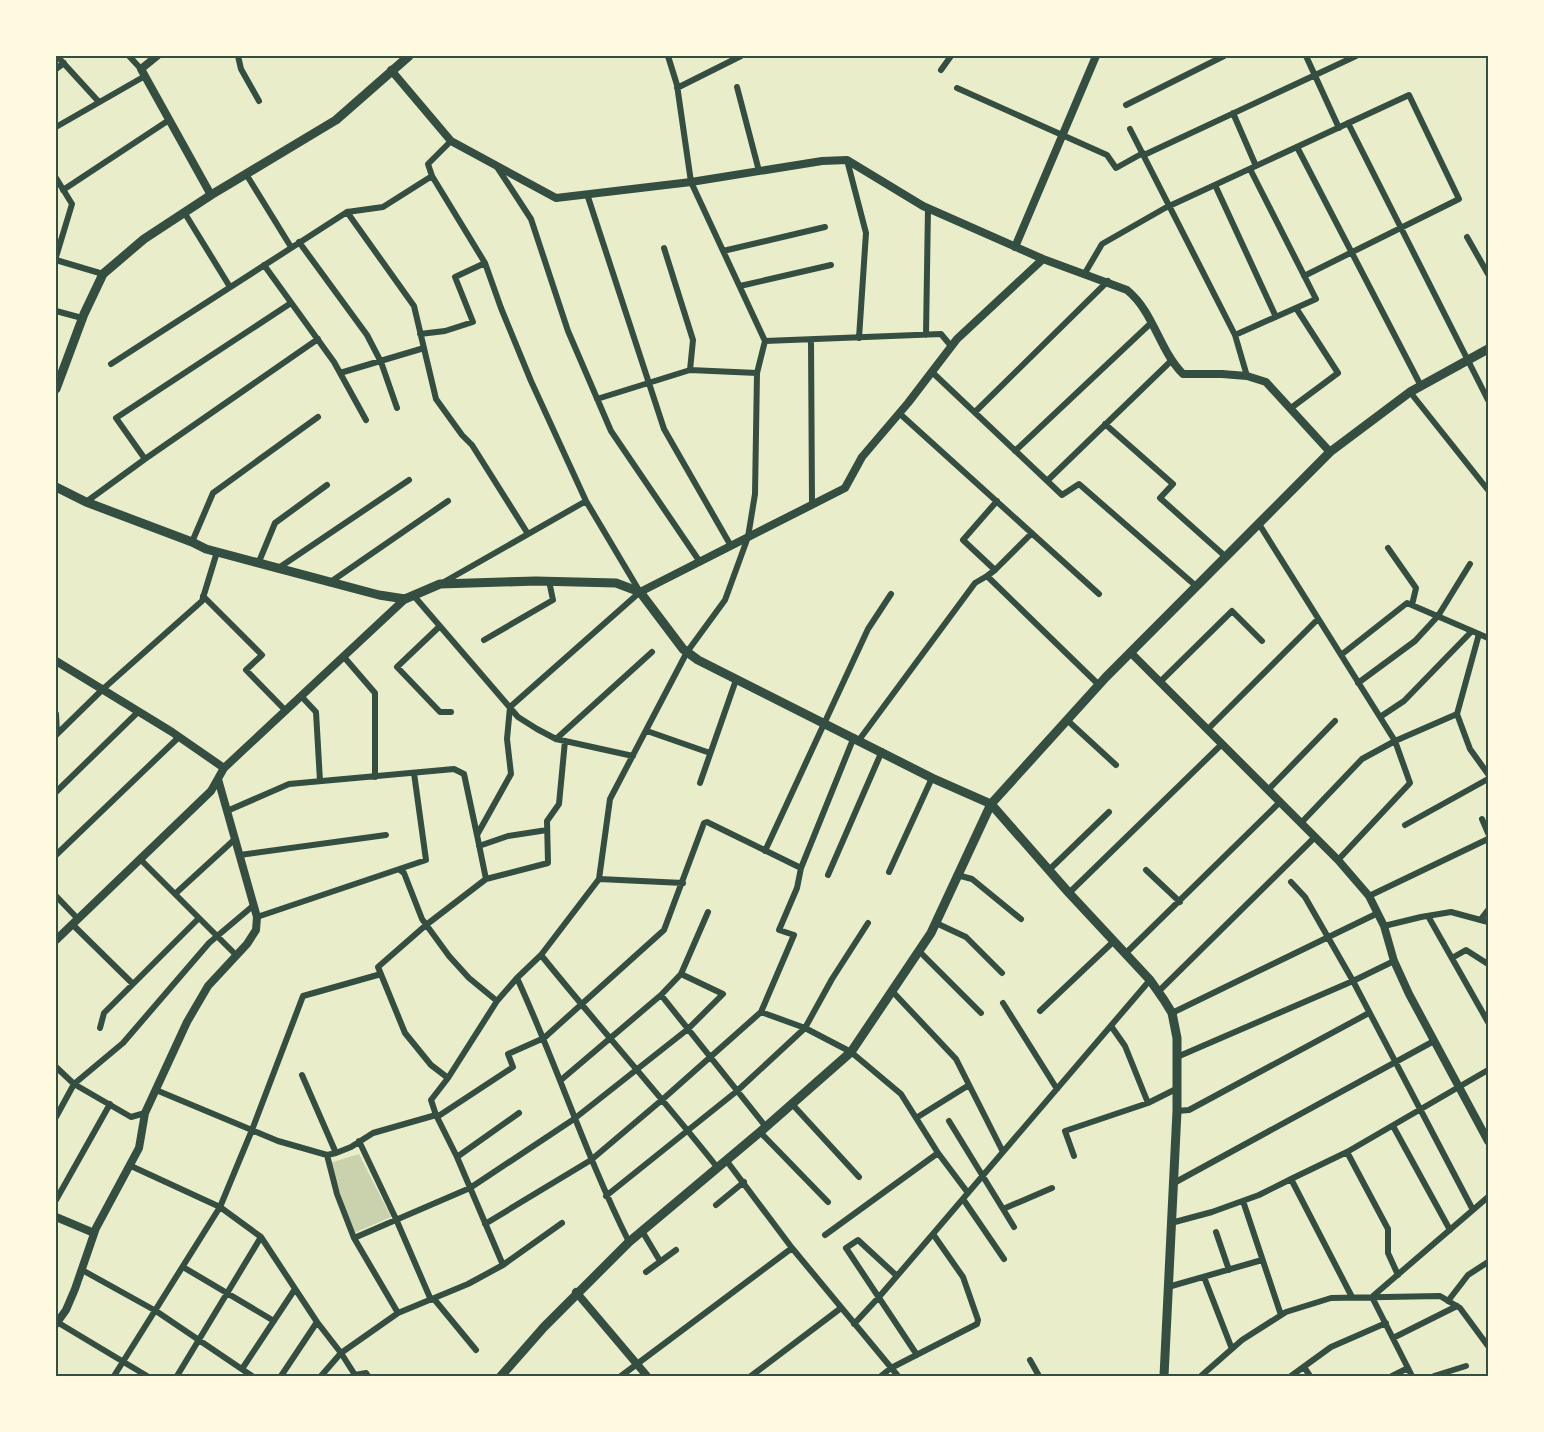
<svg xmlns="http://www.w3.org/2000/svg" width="1544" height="1432" font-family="'Open Sans',sans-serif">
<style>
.green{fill:#cad2ad}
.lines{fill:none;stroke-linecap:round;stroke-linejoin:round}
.minor{stroke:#344e41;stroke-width:6}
.tertiary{stroke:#344e41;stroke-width:8}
.secondary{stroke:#344e41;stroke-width:9}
.neatline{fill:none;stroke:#344e41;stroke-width:2}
</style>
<rect width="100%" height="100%" fill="#e9edc9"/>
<path class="green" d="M 359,1154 L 391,1217 L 354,1233 L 330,1163 Z"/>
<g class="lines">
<path class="minor" d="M 57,56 L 99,102
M 129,56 L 141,69
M 238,56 L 241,69 L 259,101
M 1306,56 L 1339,128
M 56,69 L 64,63
M 941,70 L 951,56
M 737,87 L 759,171
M 677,88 L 741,56
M 957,88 L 1107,155 L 1116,168 L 1143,153
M 1126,105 L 1224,56
M 1233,113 L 1256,166
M 1348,123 L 1488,400
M 56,127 L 145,76
M 1130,129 L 1235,335
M 1297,147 L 1421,386
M 1144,155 L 1356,56
M 847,160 L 866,233 L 859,338
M 497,167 L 531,219 L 568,331 L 611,431 L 700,562
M 246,174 L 291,247
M 432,176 L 485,263 L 501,308 L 531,381 L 586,501 L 640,592 L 510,707 L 507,739 L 511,774 L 477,835 L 486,879
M 56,178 L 72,204 L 56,257
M 1215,185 L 1276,317
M 63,190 L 169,120
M 587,194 L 664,429 L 731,546
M 184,212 L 230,287
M 347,212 L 414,306 L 436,399 L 462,435 L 472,445 L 528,534
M 1467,237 L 1488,274
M 299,242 L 367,335 L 381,362 L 397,408
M 664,248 L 693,340 L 690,370
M 723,251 L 825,227
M 56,260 L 103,274
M 264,265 L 334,362 L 366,420
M 1085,273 L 1102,244 L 1165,208 L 1409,95 L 1459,199 L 1304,276
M 740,286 L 831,265
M 56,311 L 82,318
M 420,334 L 445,331 L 473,322 L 455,277 L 485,263
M 926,335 L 928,208
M 811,340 L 812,504
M 765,341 L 941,334 L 951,346
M 111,364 L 347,212 L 383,207 L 432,176 L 428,164 L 451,141
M 932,372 L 1062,495 L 1079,484 L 1196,586
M 340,373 L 424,348
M 1247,376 L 1235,335 L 1316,299 L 1250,169
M 1410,392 L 1488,490
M 597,399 L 690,370 L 757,373
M 1291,408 L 1338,373 L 1296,308
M 975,412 L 1108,281
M 899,413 L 1099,594
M 1105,424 L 1173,484 L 1160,498 L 1226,557
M 1015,451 L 1151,323
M 145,459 L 116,418 L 291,303
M 1047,481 L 1172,360
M 997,501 L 963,540 L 995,570 L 1032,533
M 86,502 L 145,459 L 318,339
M 1259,524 L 1395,741 L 1410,783 L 1338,860
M 192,542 L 213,493 L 318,417
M 1388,548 L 1416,588 L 1412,605
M 258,564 L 275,523 L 327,485
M 277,569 L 409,480
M 995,570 L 987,576 L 1099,685
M 444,582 L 586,501
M 329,583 L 448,501
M 203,596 L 262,655 L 246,670 L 286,711
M 414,596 L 518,717 L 537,729 L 556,739 L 633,756
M 440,626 L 397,667 L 440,712 L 451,712
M 1479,634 L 1488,638
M 484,640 L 553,600 L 549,581
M 1341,655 L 1407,603 L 1479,634 L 1457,714 L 1470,749 L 1488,774
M 344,657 L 375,693 L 375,777
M 1160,682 L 1232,611 L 1262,641
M 1358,683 L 1415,641 L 1438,616 L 1470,564
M 301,696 L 316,712 L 320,781
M 56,714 L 57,734
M 1380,717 L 1404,701 L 1472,631
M 1067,720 L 1116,765
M 1208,729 L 1318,619
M 647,731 L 710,753
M 56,735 L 103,689 L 202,601 L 217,552
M 556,739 L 652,652
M 859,740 L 975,583 L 987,576
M 700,783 L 736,680
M 1268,790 L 1335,721
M 56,792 L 139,711
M 227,811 L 289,784 L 454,769 L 464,774 L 477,835
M 1482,819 L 1488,833
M 1301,823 L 1362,759 L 1395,741 L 1457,714
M 1405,825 L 1488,779
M 479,846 L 508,836 L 547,830
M 765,851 L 868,629 L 891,594
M 56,855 L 179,737
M 240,855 L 386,835
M 140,859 L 236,955
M 400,870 L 404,873 L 422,919 L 449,956 L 469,978 L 497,1001
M 1049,870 L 1109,812
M 1146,870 L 1180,902
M 889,872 L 932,778
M 828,875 L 882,751
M 957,875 L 972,879 L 1021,919
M 599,879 L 683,883
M 1291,882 L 1305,897 L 1353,981 L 1473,1210
M 1069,893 L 1222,744
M 175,894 L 235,839
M 56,896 L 78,919
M 1369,896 L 1488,839
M 1428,916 L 1488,1022
M 257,917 L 426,860 L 414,773
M 1481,919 L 1488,910
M 936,923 L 966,937 L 1002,973
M 72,924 L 133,984
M 1384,926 L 1421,917 L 1451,912 L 1488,922
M 919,951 L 981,1013
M 1125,954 L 1280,802
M 541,955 C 599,1027 660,1095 717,1167
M 1452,958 L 1466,950 L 1488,964
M 517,978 C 557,1065 586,1156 629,1242
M 892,991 L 956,1059 L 1003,1152
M 1158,992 L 1315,837
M 661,995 L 766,1127
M 1003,1003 L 1057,1089
M 1040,1011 L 1114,941
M 761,1012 L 805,1028 L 851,1052 L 901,1094 L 938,1153 L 968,1193
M 1172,1013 L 1378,913
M 1111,1026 L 1125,1046 L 1148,1103 L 1176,1089
M 100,1028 L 104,1013 L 199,918
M 1177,1057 L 1353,981 L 1394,961
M 56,1067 L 74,1084 L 131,1117 L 145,1113
M 302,1075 L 336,1153
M 448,1078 L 431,1065 L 405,1033 L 378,967 L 426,925 L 486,879 L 548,863 L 547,821 L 559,804 L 565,741
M 561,1080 L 661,995 L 681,974 L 708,912
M 156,1090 L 278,1141 L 327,1155 L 336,1153 L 351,1147 L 373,1133 L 436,1115
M 792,1104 L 859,1177
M 1177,1111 L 1189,1110 L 1369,1013
M 56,1117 L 74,1084 L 123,1043 L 209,943 L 254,905
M 437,1117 L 513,1067 L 508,1054 L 544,1038 L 664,930 L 704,823 L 707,822 L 801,868
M 916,1118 L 969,1085
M 949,1121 L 1014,1227
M 1393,1126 L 1450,1230
M 760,1132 L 828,1202
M 359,1141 L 396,1219 L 431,1300
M 1347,1152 L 1388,1229 L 1388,1253 L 1398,1275
M 327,1155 L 337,1194 L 354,1238 L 398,1313
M 1074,1156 L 1065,1131 L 1148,1103
M 457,1157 L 519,1113
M 726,1160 L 792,1248 L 898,1376
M 131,1166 L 220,1207 L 261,1237 L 317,1322 L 341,1353 L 355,1375 L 366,1373 L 368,1376
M 1291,1179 L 1352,1297
M 1174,1183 L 1434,1041
M 606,1196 L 737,1091 L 805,1028 L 832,979 L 868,923
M 963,1199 L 1004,1259
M 56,1200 L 110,1104
M 1243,1201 L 1281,1315
M 716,1205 L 744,1182
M 1003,1209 L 1052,1188
M 1171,1223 L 1212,1212 L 1259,1195 L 1291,1179 L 1347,1152 L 1488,1070
M 485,1224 L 591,1160 L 663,1099 L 761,1012 L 794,935 L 779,930 L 797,888 L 801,868 L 854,737
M 642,1231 L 660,1261
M 1216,1232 L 1229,1270
M 825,1235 L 938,1153
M 354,1238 L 470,1188 L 574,1119 L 688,1029 L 723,994 L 681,974
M 503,1265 L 457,1157 L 436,1115 L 431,1100 L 448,1078 L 497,1001 L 517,978 L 541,955 L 599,879 L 610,799 L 687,652 L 725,600 L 748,537 L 755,494 L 757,373 L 765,341 L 691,182 L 677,85 L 668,56
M 183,1267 L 274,1321
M 82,1270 L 156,1311 L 252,1376
M 646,1272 L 676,1250
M 897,1276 L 858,1240 L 846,1248 L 917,1355
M 1204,1277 L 1232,1349
M 1168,1287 L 1262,1260
M 1373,1296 L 1488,1197
M 1372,1297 L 1412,1376
M 434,1299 L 476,1350
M 1448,1301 L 1468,1275 L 1488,1262
M 57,1322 L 147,1376
M 854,1324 L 879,1297 L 1150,980
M 1393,1338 L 1457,1306
M 1030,1360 L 1039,1376
M 1304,1367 L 1310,1376
M 242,1369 L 295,1289
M 114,1376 L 220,1207 L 252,1130 L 303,996 L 381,974
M 177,1376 L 261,1237
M 281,1376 L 317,1322
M 321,1376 L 341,1353 L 398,1313 L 468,1284 L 503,1265 L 562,1223
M 621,1376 L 792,1248
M 751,1376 L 841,1308
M 881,1376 L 891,1368 L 977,1324 L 978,1320 L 963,1277 L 933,1234
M 1201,1376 L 1242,1340 L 1286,1312 L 1331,1298 L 1440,1296 L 1460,1308 L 1488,1346
M 1291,1376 L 1331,1347 L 1386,1323
M 1392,1376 L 1408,1368
M 1434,1376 L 1466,1366"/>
<path class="tertiary" d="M 157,56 L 141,69 L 211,195
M 391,70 L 451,141 L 556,198 L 691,182 L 822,161 L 847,160 L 923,206 L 1043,259 L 1127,290 C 1154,312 1159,350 1183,374 L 1222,374 L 1247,376 L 1266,382 L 1330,452
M 1015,247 L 1096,56
M 640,592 L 845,488 L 862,457 L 908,403 L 957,339 L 1043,259
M 1131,653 L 1338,860 L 1369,896 L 1384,926 L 1394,961 L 1409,994 L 1488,1141
M 56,661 L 172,732 L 224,768
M 56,940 L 211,791 L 224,768 L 405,599
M 56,1217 L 94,1233
M 576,1292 L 647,1376
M 56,1324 L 66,1310 L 75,1289 L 96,1228 L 139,1148 L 145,1113 L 187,1022 L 208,986 L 247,944 L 256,930 L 257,917 L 218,779"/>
<path class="secondary" d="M 56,389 L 84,314 L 103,274 L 144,239 L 211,195 L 336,120 L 409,56
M 56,487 L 86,502 L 192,542 L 206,549 L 379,595 L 405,599 L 440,584 L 536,581 L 616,583 L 640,592 L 683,649 L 698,660 L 932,778 L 991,804 L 1069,893 L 1150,980 L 1164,1000 L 1172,1013 L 1177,1038 L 1177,1111 L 1164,1376
M 501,1376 L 544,1327 L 629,1242 L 760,1132 L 851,1052 L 931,933 L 991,804 L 1106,677 L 1330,452 L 1410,392 L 1488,349"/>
</g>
<rect width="1544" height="1432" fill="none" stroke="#fefae0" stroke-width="114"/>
<rect x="57" y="57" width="1430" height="1318" class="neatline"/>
</svg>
